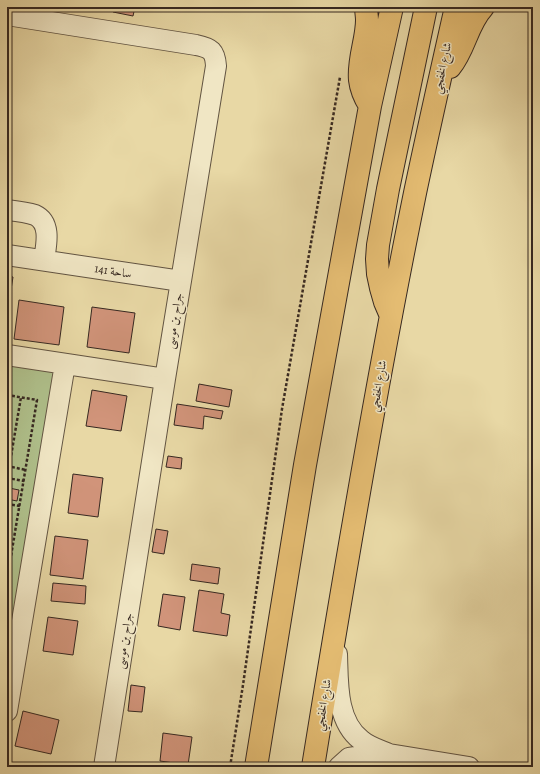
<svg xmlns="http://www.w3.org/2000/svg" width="540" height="774" font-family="Alegreya,Amiri,serif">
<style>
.green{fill:#afc08b;stroke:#727456}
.building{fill:#d1947a;stroke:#362821}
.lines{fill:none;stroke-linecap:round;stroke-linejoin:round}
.minor-casing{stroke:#625442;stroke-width:22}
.highway-casing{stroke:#362821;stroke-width:24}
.path{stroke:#362821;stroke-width:2.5;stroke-dasharray:3 2;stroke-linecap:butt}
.minor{stroke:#f0e6c4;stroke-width:20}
.highway{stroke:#e4bc72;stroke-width:22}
.labels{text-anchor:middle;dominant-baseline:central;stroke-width:3;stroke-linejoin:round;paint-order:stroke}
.street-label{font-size:12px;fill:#362821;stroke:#f0e6c4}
</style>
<rect width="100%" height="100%" fill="#e8d8a5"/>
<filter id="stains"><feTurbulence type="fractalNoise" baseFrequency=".005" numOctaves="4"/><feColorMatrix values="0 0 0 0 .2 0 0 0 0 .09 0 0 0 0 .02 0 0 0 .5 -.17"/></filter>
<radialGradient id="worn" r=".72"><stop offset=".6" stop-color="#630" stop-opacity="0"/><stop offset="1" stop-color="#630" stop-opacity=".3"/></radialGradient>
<path class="green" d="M 7,362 L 57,369 L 7,672 Z"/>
<path class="building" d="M 114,7 L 135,7 L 133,16 L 113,12 Z
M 7,276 L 13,277 L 7,315 Z
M 19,300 L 64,307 L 59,345 L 14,339 Z
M 92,307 L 135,313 L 129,353 L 87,347 Z
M 199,384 L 232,390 L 229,407 L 196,401 Z
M 92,390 L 127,396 L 121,431 L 86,426 Z
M 177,404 L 223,411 L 221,419 L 204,416 L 203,429 L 174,425 Z
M 168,456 L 182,458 L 181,469 L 166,467 Z
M 73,474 L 103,478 L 98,517 L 68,513 Z
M 9,488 L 19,490 L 17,501 L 7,499 Z
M 156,529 L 168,531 L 164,554 L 152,552 Z
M 55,536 L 88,540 L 83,579 L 50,575 Z
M 192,564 L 220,568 L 218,584 L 190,580 Z
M 53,583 L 86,586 L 85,604 L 51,601 Z
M 199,590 L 224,594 L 221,613 L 230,615 L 227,636 L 193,631 Z
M 163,594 L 185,597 L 180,630 L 158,626 Z
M 48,617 L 78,621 L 73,655 L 43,651 Z
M 131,685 L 145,687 L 142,712 L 128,711 Z
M 23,711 L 59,720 L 51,754 L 15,746 Z
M 163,733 L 192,737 L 188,765 L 160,761 Z"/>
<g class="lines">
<g class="minor-casing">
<path id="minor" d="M 7,15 L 196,45 C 211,48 215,51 216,66 L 165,379 L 104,767
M 7,210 C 16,211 26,212 35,215 C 52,223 46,246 44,260
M 7,255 L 181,281
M 7,355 L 165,379
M 337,654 C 338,682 336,721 361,740 C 369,747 380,750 389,754
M 7,711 L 65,364
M 339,767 L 349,758 L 369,755 L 389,754 L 469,767"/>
</g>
<g class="highway-casing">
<path id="highway" d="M 366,7 C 366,11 367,16 367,20 C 367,40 358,59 360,80 C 361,89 365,98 370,106
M 450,67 C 465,49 467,24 483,7
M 391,316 L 385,302 L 381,288 L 378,274 L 377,259 L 378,245 L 388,189 L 426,7
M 256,767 L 305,465 L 370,106 L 392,7
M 313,767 C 344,575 376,384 415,193 C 428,131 442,69 456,7"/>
</g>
<path class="path" d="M 7,395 L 37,400 L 7,580
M 7,466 L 26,470
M 7,478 L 24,481
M 7,480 L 21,397
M 7,504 L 20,506
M 230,767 L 243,685 L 282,409 L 340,77"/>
<use href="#minor" class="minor"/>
<use href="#highway" class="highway"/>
</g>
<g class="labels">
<g class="street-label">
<text transform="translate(442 68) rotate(-78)">شارع الخفجي</text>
<text transform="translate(113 271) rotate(9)">ساحة 141</text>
<text transform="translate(174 321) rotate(-81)">جراح بن موسى</text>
<text transform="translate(378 386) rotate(-80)">شارع الخفجي</text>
<text transform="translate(124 641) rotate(-81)">جراح بن موسى</text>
<text transform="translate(323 705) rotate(-81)">شارع الخفجي</text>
</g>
</g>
<rect width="540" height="774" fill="none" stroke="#e8d8a5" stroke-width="24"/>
<rect x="8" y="8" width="524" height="758" fill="none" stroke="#362821" stroke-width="2"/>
<rect x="12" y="12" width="516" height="750" fill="none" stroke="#362821"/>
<rect width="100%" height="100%" filter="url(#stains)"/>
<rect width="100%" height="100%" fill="url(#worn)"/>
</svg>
